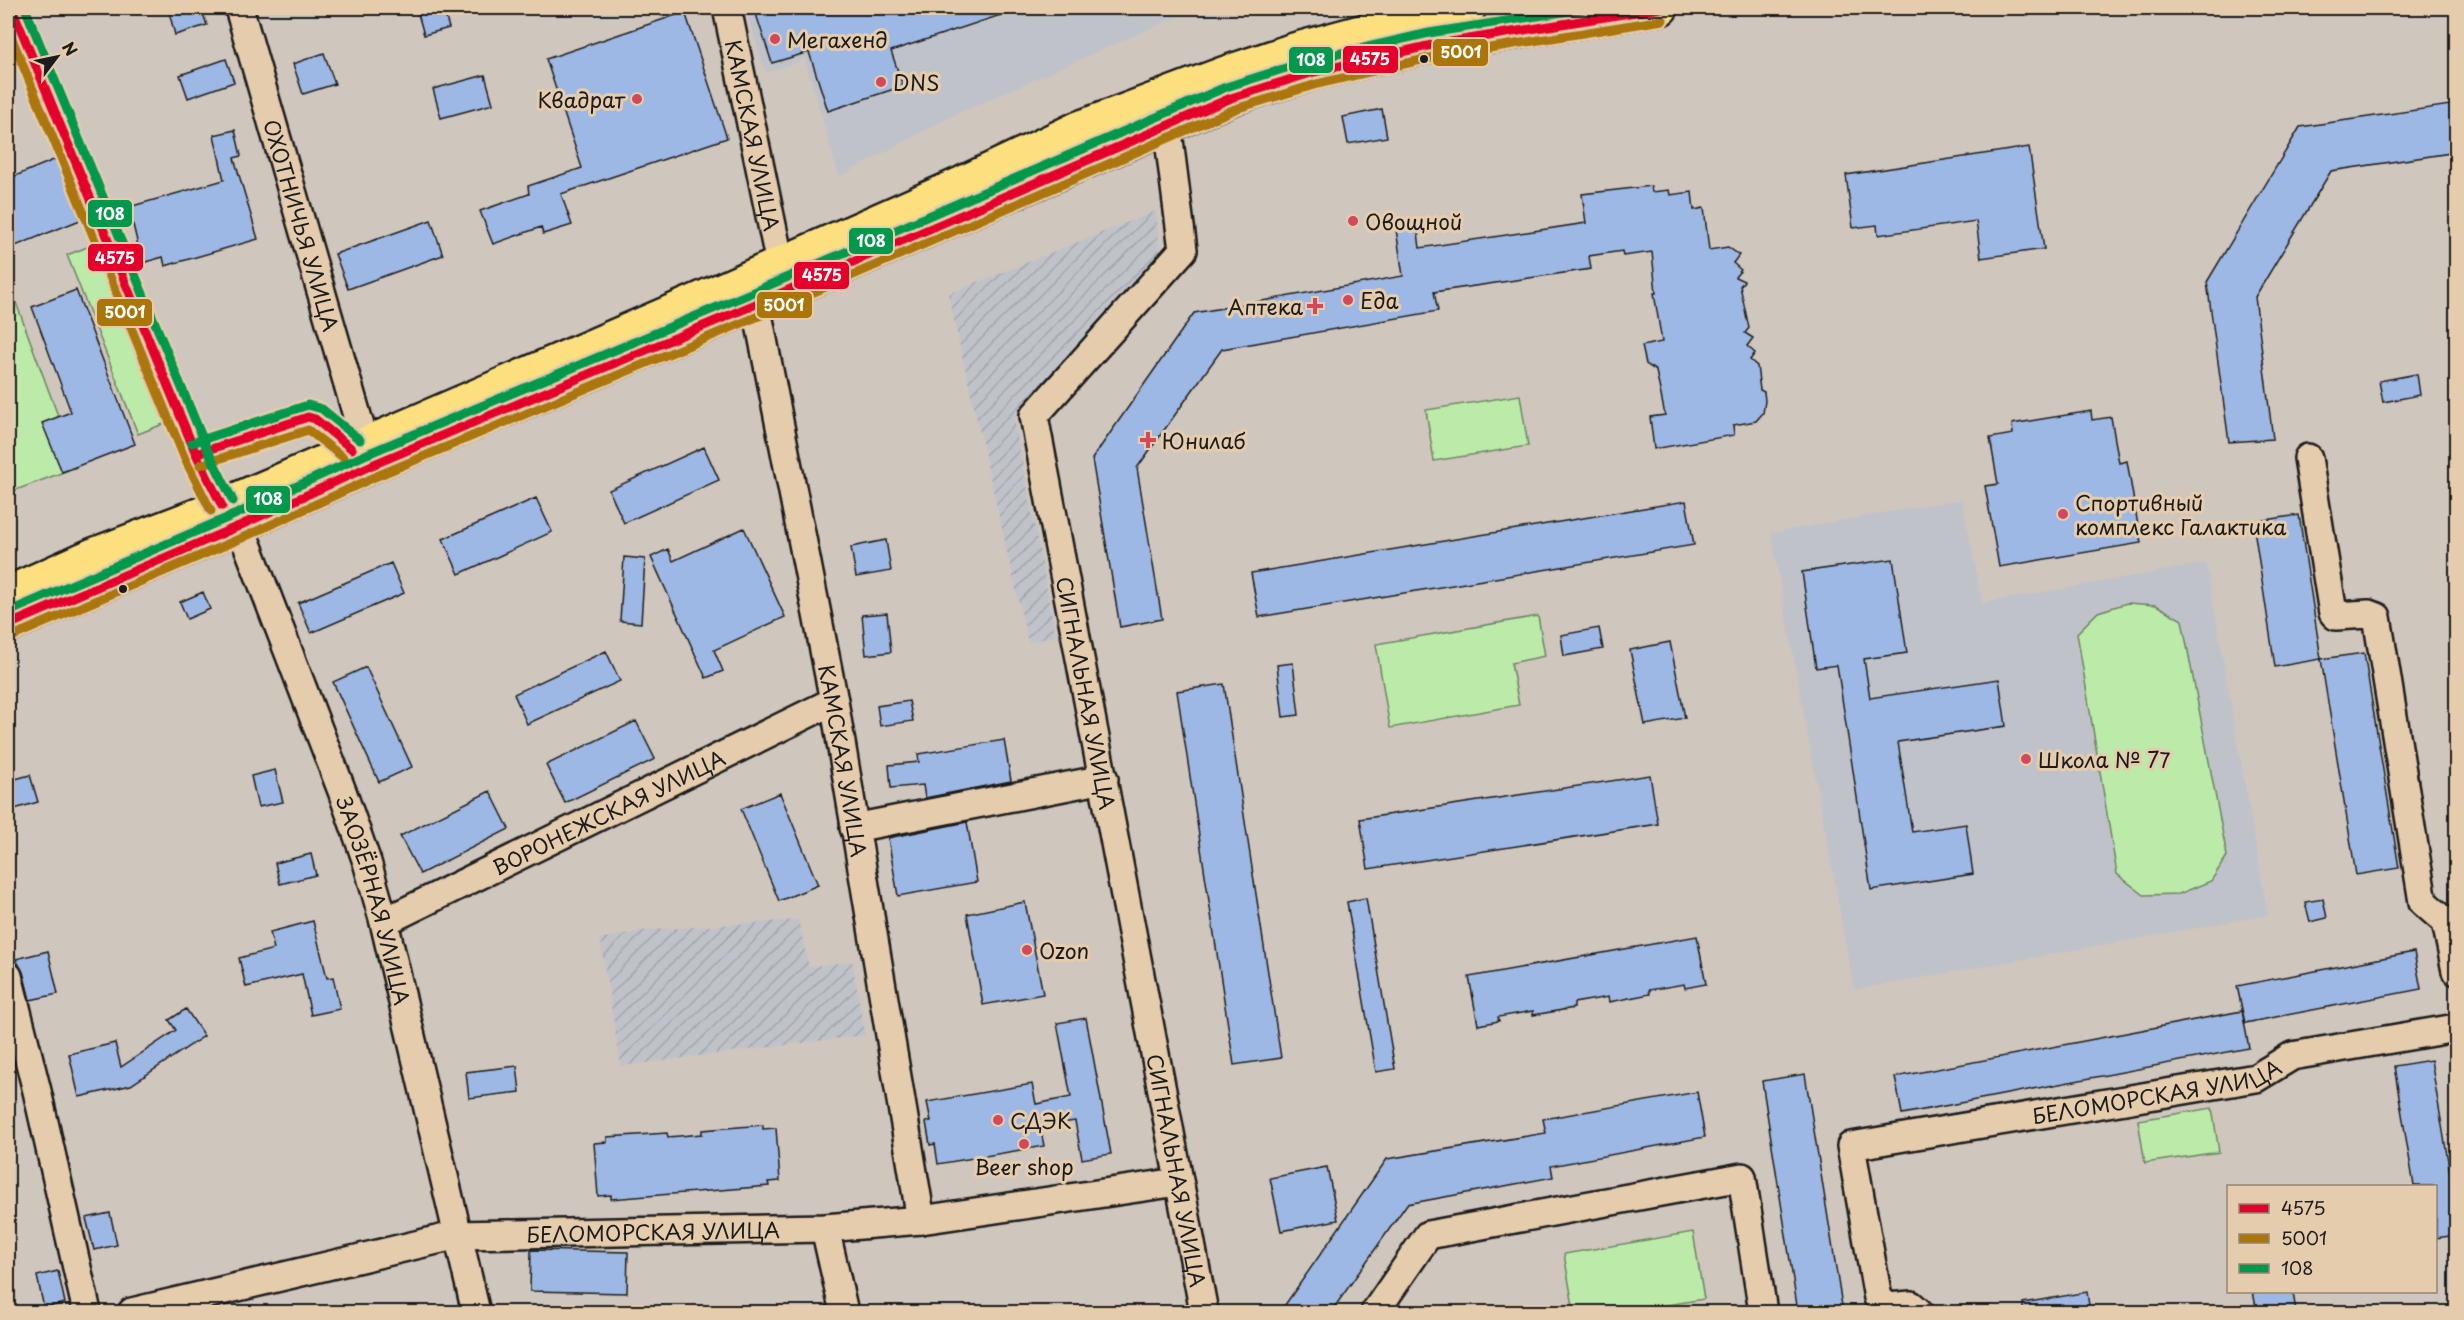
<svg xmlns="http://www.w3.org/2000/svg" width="2464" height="1320" font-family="'Playpen Sans',sans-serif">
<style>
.built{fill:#c0c2c9}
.industrial{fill:url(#industrial-furrows)}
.green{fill:#bbeaa9;stroke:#6c8362;stroke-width:1.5}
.building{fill:#9db8e4;stroke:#1c1c1c;stroke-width:1.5}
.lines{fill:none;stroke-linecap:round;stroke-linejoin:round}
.minor-casing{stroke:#1c1c1c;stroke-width:32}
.major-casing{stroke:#1c1c1c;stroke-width:38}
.minor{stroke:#e5ccad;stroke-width:27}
.major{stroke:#fce080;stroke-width:33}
.bus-1-casing{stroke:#e5ccad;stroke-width:14}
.bus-2-casing{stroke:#e5ccad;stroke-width:14}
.bus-3-casing{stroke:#e5ccad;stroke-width:14}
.bus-1{stroke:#e4002b;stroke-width:9}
.bus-2{stroke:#aa760a;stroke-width:9}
.bus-3{stroke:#03984c;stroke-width:9}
.poi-dot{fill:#d1495b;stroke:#e5ccad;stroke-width:2}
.bus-dot{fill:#1c1c1c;stroke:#e5ccad;stroke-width:2}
.labels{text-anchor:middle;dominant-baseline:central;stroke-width:6;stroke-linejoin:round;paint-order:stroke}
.poi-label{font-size:21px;fill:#1c1c1c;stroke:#e5ccad;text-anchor:start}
.street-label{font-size:21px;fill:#1c1c1c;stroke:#e5ccad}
.line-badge{stroke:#e5ccad;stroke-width:2}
.badge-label{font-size:16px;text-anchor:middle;font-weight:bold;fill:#fff}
</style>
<defs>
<pattern id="industrial-furrows" width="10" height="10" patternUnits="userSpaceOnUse" patternTransform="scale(1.5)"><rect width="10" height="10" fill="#c0c2c9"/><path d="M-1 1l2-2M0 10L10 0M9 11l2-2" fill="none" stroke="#a4a6ac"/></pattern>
</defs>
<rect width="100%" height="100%" fill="#cfc6be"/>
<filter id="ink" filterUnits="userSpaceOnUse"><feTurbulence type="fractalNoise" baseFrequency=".0167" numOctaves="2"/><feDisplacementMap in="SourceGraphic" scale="12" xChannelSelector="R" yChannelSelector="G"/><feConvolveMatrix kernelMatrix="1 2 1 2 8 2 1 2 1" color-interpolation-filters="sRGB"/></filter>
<g filter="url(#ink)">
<path class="built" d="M 745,8 L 1196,8 L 952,116 L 839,177 L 805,59 L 766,73 Z
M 1962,499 L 1982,603 L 2206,563 L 2268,915 L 1854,990 L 1771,533 Z"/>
<path class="industrial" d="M 1156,211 L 1161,262 L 1014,419 L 1056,636 L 1028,642 L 948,294 Z
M 798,920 L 809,967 L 852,961 L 865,1035 L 621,1066 L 600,939 L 648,930 Z"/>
<path class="green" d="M 95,244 L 166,423 L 138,434 L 67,255 Z
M 8,281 L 77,467 L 8,493 Z
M 1520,395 L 1528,446 L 1434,461 L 1426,410 Z
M 2127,603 L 2156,605 L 2182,620 L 2227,856 L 2211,881 L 2179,894 L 2144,895 L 2117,874 L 2077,633 L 2098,612 Z
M 1538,616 L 1545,656 L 1511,663 L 1519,705 L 1390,728 L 1376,644 Z
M 2212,1108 L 2219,1152 L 2145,1163 L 2138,1120 Z
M 1693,1232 L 1704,1299 L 1625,1312 L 1574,1312 L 1564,1254 Z"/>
<path class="building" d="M 168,8 L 201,8 L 207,25 L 175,35 Z
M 427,8 L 443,8 L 449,28 L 424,35 L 417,10 Z
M 754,8 L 1013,8 L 1013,11 L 891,51 L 903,86 L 828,111 L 809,52 L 772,63 Z
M 685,12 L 727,138 L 561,194 L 572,225 L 543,234 L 541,227 L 493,244 L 480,211 L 529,194 L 528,186 L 582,168 L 546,59 Z
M 324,53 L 335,84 L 303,94 L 293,64 Z
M 226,59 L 234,82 L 188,98 L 180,75 Z
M 485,75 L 493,104 L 441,118 L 433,89 Z
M 2457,104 L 2457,152 L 2331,171 L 2255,297 L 2273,439 L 2229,442 L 2207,282 L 2300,127 Z
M 1382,109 L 1387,137 L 1348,144 L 1343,117 Z
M 235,130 L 241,156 L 234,158 L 258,239 L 165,266 L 163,257 L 142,263 L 129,207 L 224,180 L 214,135 Z
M 2029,147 L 2044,249 L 1981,258 L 1976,221 L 1878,235 L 1877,225 L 1853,228 L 1846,175 Z
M 56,159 L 80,220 L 8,249 L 8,179 Z
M 1651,186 L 1652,192 L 1669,190 L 1670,195 L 1692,192 L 1694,210 L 1704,208 L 1709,250 L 1728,247 L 1739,255 L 1733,263 L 1741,270 L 1735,277 L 1744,281 L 1740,286 L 1749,328 L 1745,333 L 1753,338 L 1747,346 L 1755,353 L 1750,360 L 1757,366 L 1760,390 L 1764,392 L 1765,401 L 1763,413 L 1756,421 L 1733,425 L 1734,435 L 1654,449 L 1650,417 L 1665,415 L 1656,371 L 1646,364 L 1642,346 L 1662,342 L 1654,293 L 1656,293 L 1652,252 L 1623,256 L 1622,251 L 1589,256 L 1591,269 L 1434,292 L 1438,311 L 1222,349 L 1137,468 L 1162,619 L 1120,627 L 1092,459 L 1194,313 L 1403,276 L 1396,229 L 1417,225 L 1420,248 L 1586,223 L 1582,194 Z
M 431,220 L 443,255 L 348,289 L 335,254 Z
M 76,290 L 135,444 L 62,472 L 42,423 L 71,412 L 32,307 Z
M 2417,374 L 2420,395 L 2383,402 L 2379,381 Z
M 2091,411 L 2092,420 L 2111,417 L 2119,463 L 2127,461 L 2141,543 L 1999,567 L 1985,486 L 1998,484 L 1990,438 L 2013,434 L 2012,424 Z
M 704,447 L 719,480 L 624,523 L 609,490 Z
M 536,498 L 552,532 L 459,574 L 443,539 Z
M 1686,501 L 1694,545 L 1259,617 L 1251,573 Z
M 2299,515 L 2321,659 L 2275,667 L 2253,522 Z
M 744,528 L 785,617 L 714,650 L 723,671 L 706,678 L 651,557 L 668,549 L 673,561 Z
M 886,540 L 891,571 L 856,577 L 851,547 Z
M 624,557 L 645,559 L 641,623 L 620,621 Z
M 1893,559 L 1907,653 L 1864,659 L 1870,698 L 1999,679 L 2006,726 L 1898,742 L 1912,832 L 1966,824 L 1973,874 L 1871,890 L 1837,665 L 1816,668 L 1802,572 Z
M 391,563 L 404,593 L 311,633 L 298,603 Z
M 203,592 L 210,609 L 187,619 L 180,602 Z
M 887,613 L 891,652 L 866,655 L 862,615 Z
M 1599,628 L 1603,649 L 1564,656 L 1561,635 Z
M 1670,642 L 1685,718 L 1645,725 L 1630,650 Z
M 606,651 L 620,681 L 527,724 L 514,694 Z
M 2364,653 L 2399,868 L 2356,875 L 2321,659 Z
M 1293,663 L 1299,715 L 1283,717 L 1277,665 Z
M 366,667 L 412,767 L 379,782 L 333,682 Z
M 1224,684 L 1281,1058 L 1234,1065 L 1177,691 Z
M 909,701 L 913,721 L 880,726 L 877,706 Z
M 636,721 L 655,759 L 565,803 L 546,765 Z
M 1004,740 L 1011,781 L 925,798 L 923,785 L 891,788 L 889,765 L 919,762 L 918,754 Z
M 275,770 L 283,802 L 258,807 L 251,776 Z
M 30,775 L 38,802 L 8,811 L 8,781 Z
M 1650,775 L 1658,824 L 1368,869 L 1360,819 Z
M 490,791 L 509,829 L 420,874 L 400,836 Z
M 780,793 L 818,885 L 779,901 L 741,809 Z
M 967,822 L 977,882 L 898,896 L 888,838 Z
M 311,854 L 316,875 L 280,884 L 275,863 Z
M 1366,898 L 1395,1069 L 1376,1072 L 1347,902 Z
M 2323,899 L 2327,918 L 2310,922 L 2305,902 Z
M 1025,902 L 1043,994 L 983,1005 L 967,914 Z
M 313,921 L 327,978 L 333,977 L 340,1009 L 311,1015 L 302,974 L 246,987 L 239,958 L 274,949 L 270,932 Z
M 1697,936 L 1706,984 L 1685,988 L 1684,984 L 1649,990 L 1650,994 L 1609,1002 L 1608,997 L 1574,1003 L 1574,1008 L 1533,1015 L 1533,1011 L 1498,1017 L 1499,1021 L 1478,1025 L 1469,977 Z
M 48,951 L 58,994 L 30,1000 L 23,972 L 16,959 Z
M 2414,952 L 2421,989 L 2245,1023 L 2237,986 Z
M 186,1009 L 204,1036 L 131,1085 L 79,1097 L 69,1054 L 115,1043 L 121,1067 L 176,1030 L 169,1020 Z
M 2242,1011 L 2249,1048 L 1902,1114 L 1895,1077 Z
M 1086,1018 L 1111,1154 L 1082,1159 L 1075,1121 L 1040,1126 L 1044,1146 L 938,1164 L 935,1144 L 930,1145 L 926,1122 L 931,1121 L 927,1102 L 1032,1084 L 1036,1104 L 1071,1097 L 1057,1023 Z
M 2431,1060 L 2457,1215 L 2457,1235 L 2436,1238 L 2436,1186 L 2414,1186 L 2394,1066 Z
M 517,1066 L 520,1092 L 469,1098 L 466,1072 Z
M 1805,1074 L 1843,1312 L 1798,1312 L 1762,1081 Z
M 1697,1092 L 1705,1137 L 1551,1166 L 1553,1177 L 1407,1204 L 1331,1312 L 1280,1312 L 1387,1159 L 1546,1133 L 1543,1119 Z
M 763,1125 L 763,1129 L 776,1128 L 780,1181 L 768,1182 L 769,1186 L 611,1199 L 611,1195 L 598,1196 L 594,1143 L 607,1142 L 607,1137 L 667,1133 L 668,1137 L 702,1134 L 702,1130 Z
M 1327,1167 L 1338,1220 L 1281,1231 L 1270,1178 Z
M 110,1213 L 117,1245 L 94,1250 L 86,1218 Z
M 531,1250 L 628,1252 L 627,1293 L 530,1291 Z
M 58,1271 L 65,1303 L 44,1308 L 37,1276 Z
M 2087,1292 L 2090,1312 L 2023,1312 L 2023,1303 Z
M 2253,1292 L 2293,1292 L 2296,1312 L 2257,1312 Z"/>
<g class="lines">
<g class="minor-casing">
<g id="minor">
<path id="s1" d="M 239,8 L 365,443"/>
<path id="s2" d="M 727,8 L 780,264"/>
<path id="s3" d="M 1167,124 L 1183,250 L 1034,416 L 1204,1312"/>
<path id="s4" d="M 756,304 L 834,701 L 921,1220"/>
<path d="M 2308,458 L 2333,613 L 2336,616 L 2369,614 L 2377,617 L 2423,902 L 2446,922 L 2456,971"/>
<path id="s5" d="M 227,512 L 239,526 L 249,549 L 342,791 L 367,862 L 384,922 L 476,1312"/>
<path d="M 854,828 L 1104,779"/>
<path id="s6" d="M 384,922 L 834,701"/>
<path d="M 8,976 L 37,1091 L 87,1312"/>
<path d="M 825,1228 L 844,1312"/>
<path id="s7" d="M 132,1312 L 458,1235 L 825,1228 L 921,1220 L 1178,1182"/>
<path d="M 1375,1312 L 1428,1235 L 1742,1177 L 1763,1312"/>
<path id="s8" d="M 1919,1312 L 1911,1305 L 1888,1307 L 1878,1298 L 1851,1146 L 2256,1078 L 2292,1056 L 2456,1028"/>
</g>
</g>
<g class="major-casing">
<path id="major" d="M 8,593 L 91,556 L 222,506 L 692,303 L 963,183 L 1079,128 L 1223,74 L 1294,50 L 1394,23 L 1469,8
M 8,625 L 239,526 L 372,465 L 756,304 L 1231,98 L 1314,72 L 1432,45 L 1661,8"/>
</g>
<use href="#minor" class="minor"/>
<use href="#major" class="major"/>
<g class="bus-1-casing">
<path id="bus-1" d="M 12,8 L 196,454 L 222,506
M 196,454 L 308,417 L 315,419 L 352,449
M 8,625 L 239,526 L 372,465 L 756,304 L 1231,98 L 1314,72 L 1432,45 L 1661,8"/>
</g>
<g class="bus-2-casing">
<path id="bus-2" d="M 8,29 L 185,459 L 211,511
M 200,465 L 308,430 L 344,458
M 13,636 L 244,537 L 377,476 L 761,315 L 1235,109 L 1317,84 L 1434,57 L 1663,20"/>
</g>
<g class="bus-3-casing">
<path id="bus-3" d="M 25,8 L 207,449 L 233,501
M 192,443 L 308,405 L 322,409 L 360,440
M 8,612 L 234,515 L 367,454 L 751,293 L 1226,87 L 1311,60 L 1429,33 L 1589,8"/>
</g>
<use href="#bus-1" class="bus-1"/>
<use href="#bus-2" class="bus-2"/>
<use href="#bus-3" class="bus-3"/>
</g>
</g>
<g class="poi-dot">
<circle cx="775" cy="39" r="6"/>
<circle cx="881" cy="82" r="6"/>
<circle cx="637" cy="99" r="6"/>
<circle cx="1353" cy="221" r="6"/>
<circle cx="1348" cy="300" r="6"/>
<path d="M1312 297h6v6h6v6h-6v6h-6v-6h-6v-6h6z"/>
<path d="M1145 431h6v6h6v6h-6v6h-6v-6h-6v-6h6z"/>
<circle cx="2063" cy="514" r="6"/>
<circle cx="2026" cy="759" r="6"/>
<circle cx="1027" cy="950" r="6"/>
<circle cx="998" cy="1120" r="6"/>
<circle cx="1024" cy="1144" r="6"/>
</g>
<g class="bus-dot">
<circle cx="1424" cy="59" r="5"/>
<circle cx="123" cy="589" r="5"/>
</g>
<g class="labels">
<g class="poi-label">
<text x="787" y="39">Мегахенд</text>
<text x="893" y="82">DNS</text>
<text x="625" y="99" text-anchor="end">Квадрат</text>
<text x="1365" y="221">Овощной</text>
<text x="1360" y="300">Еда</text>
<text x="1303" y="306" text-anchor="end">Аптека</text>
<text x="1162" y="440">Юнилаб</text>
<text x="2075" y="502">Спортивный<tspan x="2075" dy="24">комплекс Галактика</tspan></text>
<text x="2038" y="759">Школа № 77</text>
<text x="1039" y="950">Ozon</text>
<text x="1010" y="1120">СДЭК</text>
<text x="1024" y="1166" text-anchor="middle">Beer shop</text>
</g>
<g class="street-label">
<text stroke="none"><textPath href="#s2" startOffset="130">КАМСКАЯ УЛИЦА</textPath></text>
<text stroke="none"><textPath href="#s1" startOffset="226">ОХОТНИЧЬЯ УЛИЦА</textPath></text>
<text stroke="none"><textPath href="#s3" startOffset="632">СИГНАЛЬНАЯ УЛИЦА</textPath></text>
<text stroke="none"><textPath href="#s4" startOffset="465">КАМСКАЯ УЛИЦА</textPath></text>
<text stroke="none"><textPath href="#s6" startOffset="250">ВОРОНЕЖСКАЯ УЛИЦА</textPath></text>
<text stroke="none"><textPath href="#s5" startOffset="417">ЗАОЗЁРНАЯ УЛИЦА</textPath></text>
<text stroke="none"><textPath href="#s8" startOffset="512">БЕЛОМОРСКАЯ УЛИЦА</textPath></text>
<text stroke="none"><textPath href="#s3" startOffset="1118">СИГНАЛЬНАЯ УЛИЦА</textPath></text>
<text stroke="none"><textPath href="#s7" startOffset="530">БЕЛОМОРСКАЯ УЛИЦА</textPath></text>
</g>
</g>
<g class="line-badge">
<rect x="1432" y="38" width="57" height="29" rx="6" fill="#aa760a"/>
<rect x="1342" y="45" width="57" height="29" rx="6" fill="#e4002b"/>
<rect x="1288" y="46" width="46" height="28" rx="6" fill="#03984c"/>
<rect x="87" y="199" width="46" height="29" rx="6" fill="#03984c"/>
<rect x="848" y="227" width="46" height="28" rx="6" fill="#03984c"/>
<rect x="87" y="243" width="57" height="29" rx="6" fill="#e4002b"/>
<rect x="793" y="261" width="57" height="29" rx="6" fill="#e4002b"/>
<rect x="756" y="291" width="57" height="28" rx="6" fill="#aa760a"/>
<rect x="96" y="298" width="57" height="29" rx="6" fill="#aa760a"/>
<rect x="245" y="485" width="46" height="29" rx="6" fill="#03984c"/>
</g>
<g class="badge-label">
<text x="1461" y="58">5001</text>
<text x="1370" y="65">4575</text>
<text x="1311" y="66">108</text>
<text x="110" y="220">108</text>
<text x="871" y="247">108</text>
<text x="115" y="264">4575</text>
<text x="822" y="281">4575</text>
<text x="784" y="311">5001</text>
<text x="125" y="318">5001</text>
<text x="268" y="505">108</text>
</g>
<rect width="2464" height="1320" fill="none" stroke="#e5ccad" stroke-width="30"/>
<rect x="15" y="15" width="2434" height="1290" fill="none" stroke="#1c1c1c" stroke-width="2" filter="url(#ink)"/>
<rect x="2227" y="1185" width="210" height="108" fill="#e5ccad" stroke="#958673" stroke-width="1.5"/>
<rect x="2239" y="1204" width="30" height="9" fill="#e4002b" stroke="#958673" stroke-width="1.5"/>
<text x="2281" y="1215" font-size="18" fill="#1c1c1c">4575</text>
<rect x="2239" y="1234" width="30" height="9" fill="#aa760a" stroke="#958673" stroke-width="1.5"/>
<text x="2281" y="1245" font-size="18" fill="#1c1c1c">5001</text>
<rect x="2239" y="1264" width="30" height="9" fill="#03984c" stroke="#958673" stroke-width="1.5"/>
<text x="2281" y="1275" font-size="18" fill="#1c1c1c">108</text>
<g transform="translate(57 57) rotate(58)" stroke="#e5ccad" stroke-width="4.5" paint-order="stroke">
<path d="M0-4.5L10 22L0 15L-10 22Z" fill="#1c1c1c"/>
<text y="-9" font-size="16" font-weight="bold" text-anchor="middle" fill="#1c1c1c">N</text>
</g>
</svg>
